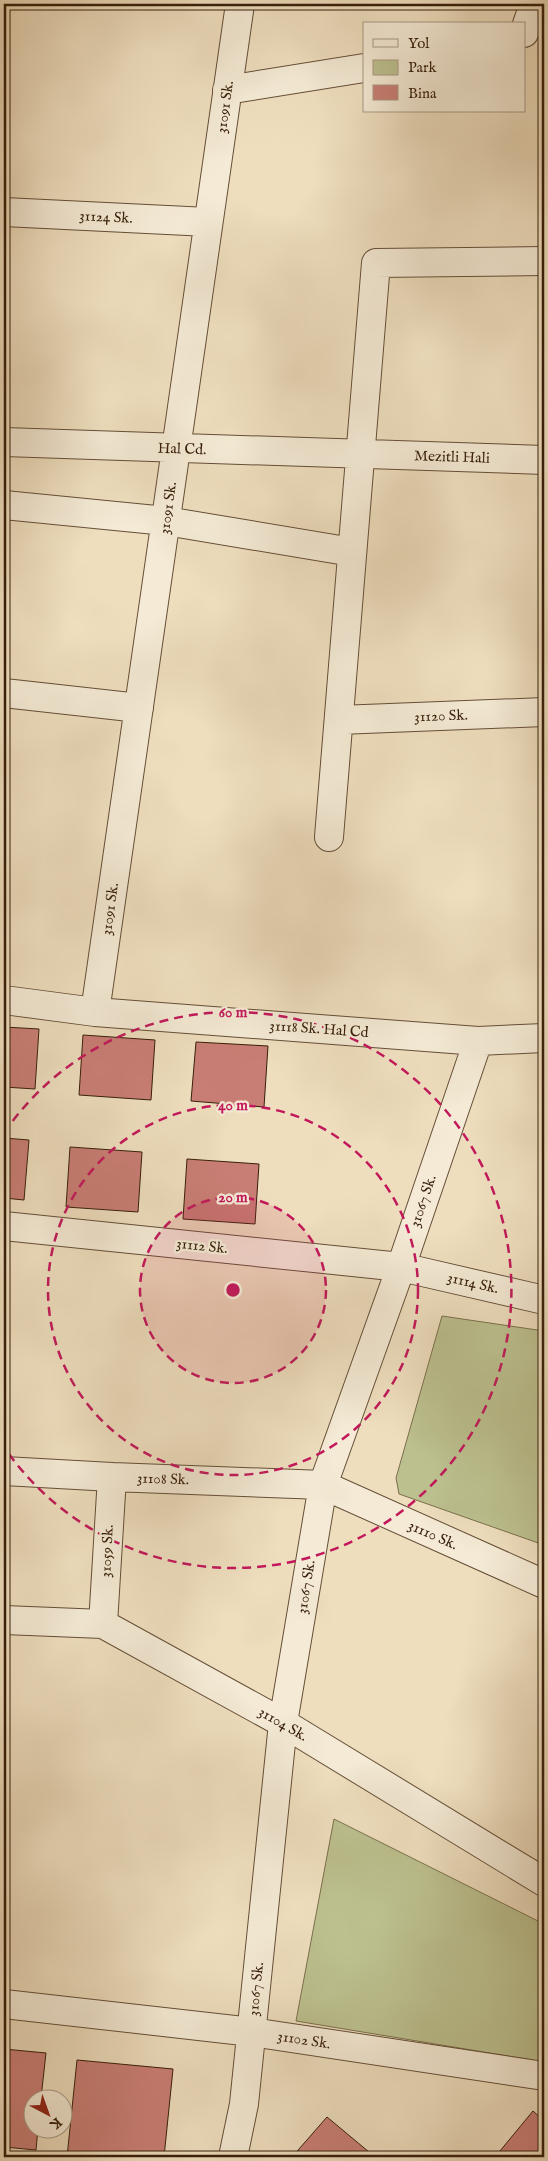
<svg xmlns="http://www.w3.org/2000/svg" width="548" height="2161" font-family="'IM FELL English',serif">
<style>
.green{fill:#bcc08f;stroke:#7a6f4c}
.building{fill:#c97e75;stroke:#371e0a}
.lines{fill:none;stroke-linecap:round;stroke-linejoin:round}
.street-casing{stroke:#654e37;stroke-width:30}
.street{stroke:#f4ead5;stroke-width:28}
.ring{fill:none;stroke:#c2185b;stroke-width:2.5;stroke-dasharray:9 6}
.labels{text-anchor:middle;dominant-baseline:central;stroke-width:4.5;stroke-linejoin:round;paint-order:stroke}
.street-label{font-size:15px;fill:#371e0a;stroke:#f4ead5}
.centre{fill:#c2185b;stroke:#f4ead5;stroke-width:2.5}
.ring-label{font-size:15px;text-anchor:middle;font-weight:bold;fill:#c2185b;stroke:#f4ead5;stroke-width:4.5;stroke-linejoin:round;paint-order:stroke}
</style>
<rect width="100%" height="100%" fill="#eedebe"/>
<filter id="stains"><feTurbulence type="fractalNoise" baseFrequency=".004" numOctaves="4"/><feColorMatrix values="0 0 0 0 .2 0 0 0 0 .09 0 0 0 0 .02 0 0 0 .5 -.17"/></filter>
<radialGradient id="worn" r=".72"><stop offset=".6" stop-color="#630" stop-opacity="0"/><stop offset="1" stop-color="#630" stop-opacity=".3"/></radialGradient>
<path class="green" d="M 442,1316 L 544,1331 L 544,1545 L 399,1494 L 396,1478 Z
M 334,1819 L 544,1924 L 544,2062 L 296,2021 Z"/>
<path class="building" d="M 4,1027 L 39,1029 L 35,1089 L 4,1087 Z
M 83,1035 L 155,1040 L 151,1100 L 79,1095 Z
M 196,1042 L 268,1046 L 264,1107 L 191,1101 Z
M 4,1138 L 29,1140 L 24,1200 L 4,1198 Z
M 70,1147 L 142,1152 L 138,1212 L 66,1207 Z
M 187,1159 L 259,1164 L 255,1224 L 183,1219 Z
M 4,2049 L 46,2053 L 41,2098 L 32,2098 L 32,2128 L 38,2128 L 36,2150 L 4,2147 Z
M 77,2060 L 173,2069 L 164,2157 L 67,2157 Z
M 533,2111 L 544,2121 L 544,2157 L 495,2157 Z
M 327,2117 L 375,2157 L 292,2157 Z"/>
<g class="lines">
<g class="street-casing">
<path id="street" d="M 524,33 L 534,4
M 227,90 L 364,68
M 4,212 L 208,222
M 4,442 L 544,460
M 4,505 L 166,521 L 352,552
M 4,693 L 139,708
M 339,720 L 544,712
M 329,837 L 376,263 L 544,261
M 4,1000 L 95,1012 L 478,1041 L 544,1038
M 95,1012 L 240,4
M 4,1226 L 401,1267 L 544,1300
M 4,1471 L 112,1477 L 323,1485 L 544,1584
M 4,1620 L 103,1624 L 283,1723 L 544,1882
M 103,1624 L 112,1477
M 4,2004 L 252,2032 L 544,2076
M 233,2157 L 244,2104 L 283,1723 L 323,1485 L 401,1267 L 478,1041"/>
</g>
<use href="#street" class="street"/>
</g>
<circle cx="233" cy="1290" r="93" fill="#c2185b" fill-opacity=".12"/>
<g class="ring">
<circle cx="233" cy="1290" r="93"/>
<circle cx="233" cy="1290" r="185"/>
<path d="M4 1133A278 278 0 1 1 4 1447"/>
</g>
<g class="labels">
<g class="street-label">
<text transform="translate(225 107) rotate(-82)">31091 Sk.</text>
<text transform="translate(106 217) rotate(3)">31124 Sk.</text>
<text transform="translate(182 449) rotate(2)">Hal Cd.</text>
<text transform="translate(452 457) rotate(2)">Mezitli Hali</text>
<text transform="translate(168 508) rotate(-82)">31091 Sk.</text>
<text transform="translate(441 716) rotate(-2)">31120 Sk.</text>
<text transform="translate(110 909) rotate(-82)">31091 Sk.</text>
<text transform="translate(319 1029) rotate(4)">31118 Sk. Hal Cd</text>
<text transform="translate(423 1201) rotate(-71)">31067 Sk.</text>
<text transform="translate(202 1246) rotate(6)">31112 Sk.</text>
<text transform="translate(473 1283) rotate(13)">31114 Sk.</text>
<text transform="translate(163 1479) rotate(2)">31108 Sk.</text>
<text transform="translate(433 1535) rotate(24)">31110 Sk.</text>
<text transform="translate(107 1551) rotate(-87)">31059 Sk.</text>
<text transform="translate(306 1587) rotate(-81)">31067 Sk.</text>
<text transform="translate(283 1724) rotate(30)">31104 Sk.</text>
<text transform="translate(256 1989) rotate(-84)">31067 Sk.</text>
<text transform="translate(304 2040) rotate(9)">31102 Sk.</text>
</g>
</g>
<circle cx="233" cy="1290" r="8" class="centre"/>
<g class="ring-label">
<text x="233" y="1017">60 m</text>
<text x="233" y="1110">40 m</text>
<text x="233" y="1202">20 m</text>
</g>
<rect width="548" height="2161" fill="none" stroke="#eedebe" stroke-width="20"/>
<rect x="5" y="5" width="538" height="2151" fill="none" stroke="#371e0a" stroke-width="2.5"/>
<rect x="10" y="10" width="528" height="2141" fill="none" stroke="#371e0a"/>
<rect x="363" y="22" width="162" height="90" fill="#f4ead5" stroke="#a89884"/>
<rect x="373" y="39" width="25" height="8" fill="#f4ead5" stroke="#a89884"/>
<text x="408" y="48" font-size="15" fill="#371e0a">Yol</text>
<rect x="373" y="60" width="25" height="15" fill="#bcc08f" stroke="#a89884"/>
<text x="408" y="72" font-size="15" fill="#371e0a">Park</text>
<rect x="373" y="85" width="25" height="15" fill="#c97e75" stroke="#a89884"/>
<text x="408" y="98" font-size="15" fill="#371e0a">Bina</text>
<g transform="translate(48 2114) rotate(139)"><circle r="24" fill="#f4ead5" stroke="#a89884"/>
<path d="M0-4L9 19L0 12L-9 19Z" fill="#8f2418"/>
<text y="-8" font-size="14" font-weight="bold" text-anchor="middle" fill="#371e0a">K</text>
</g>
<rect width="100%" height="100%" filter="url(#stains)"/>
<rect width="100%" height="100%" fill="url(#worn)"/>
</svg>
